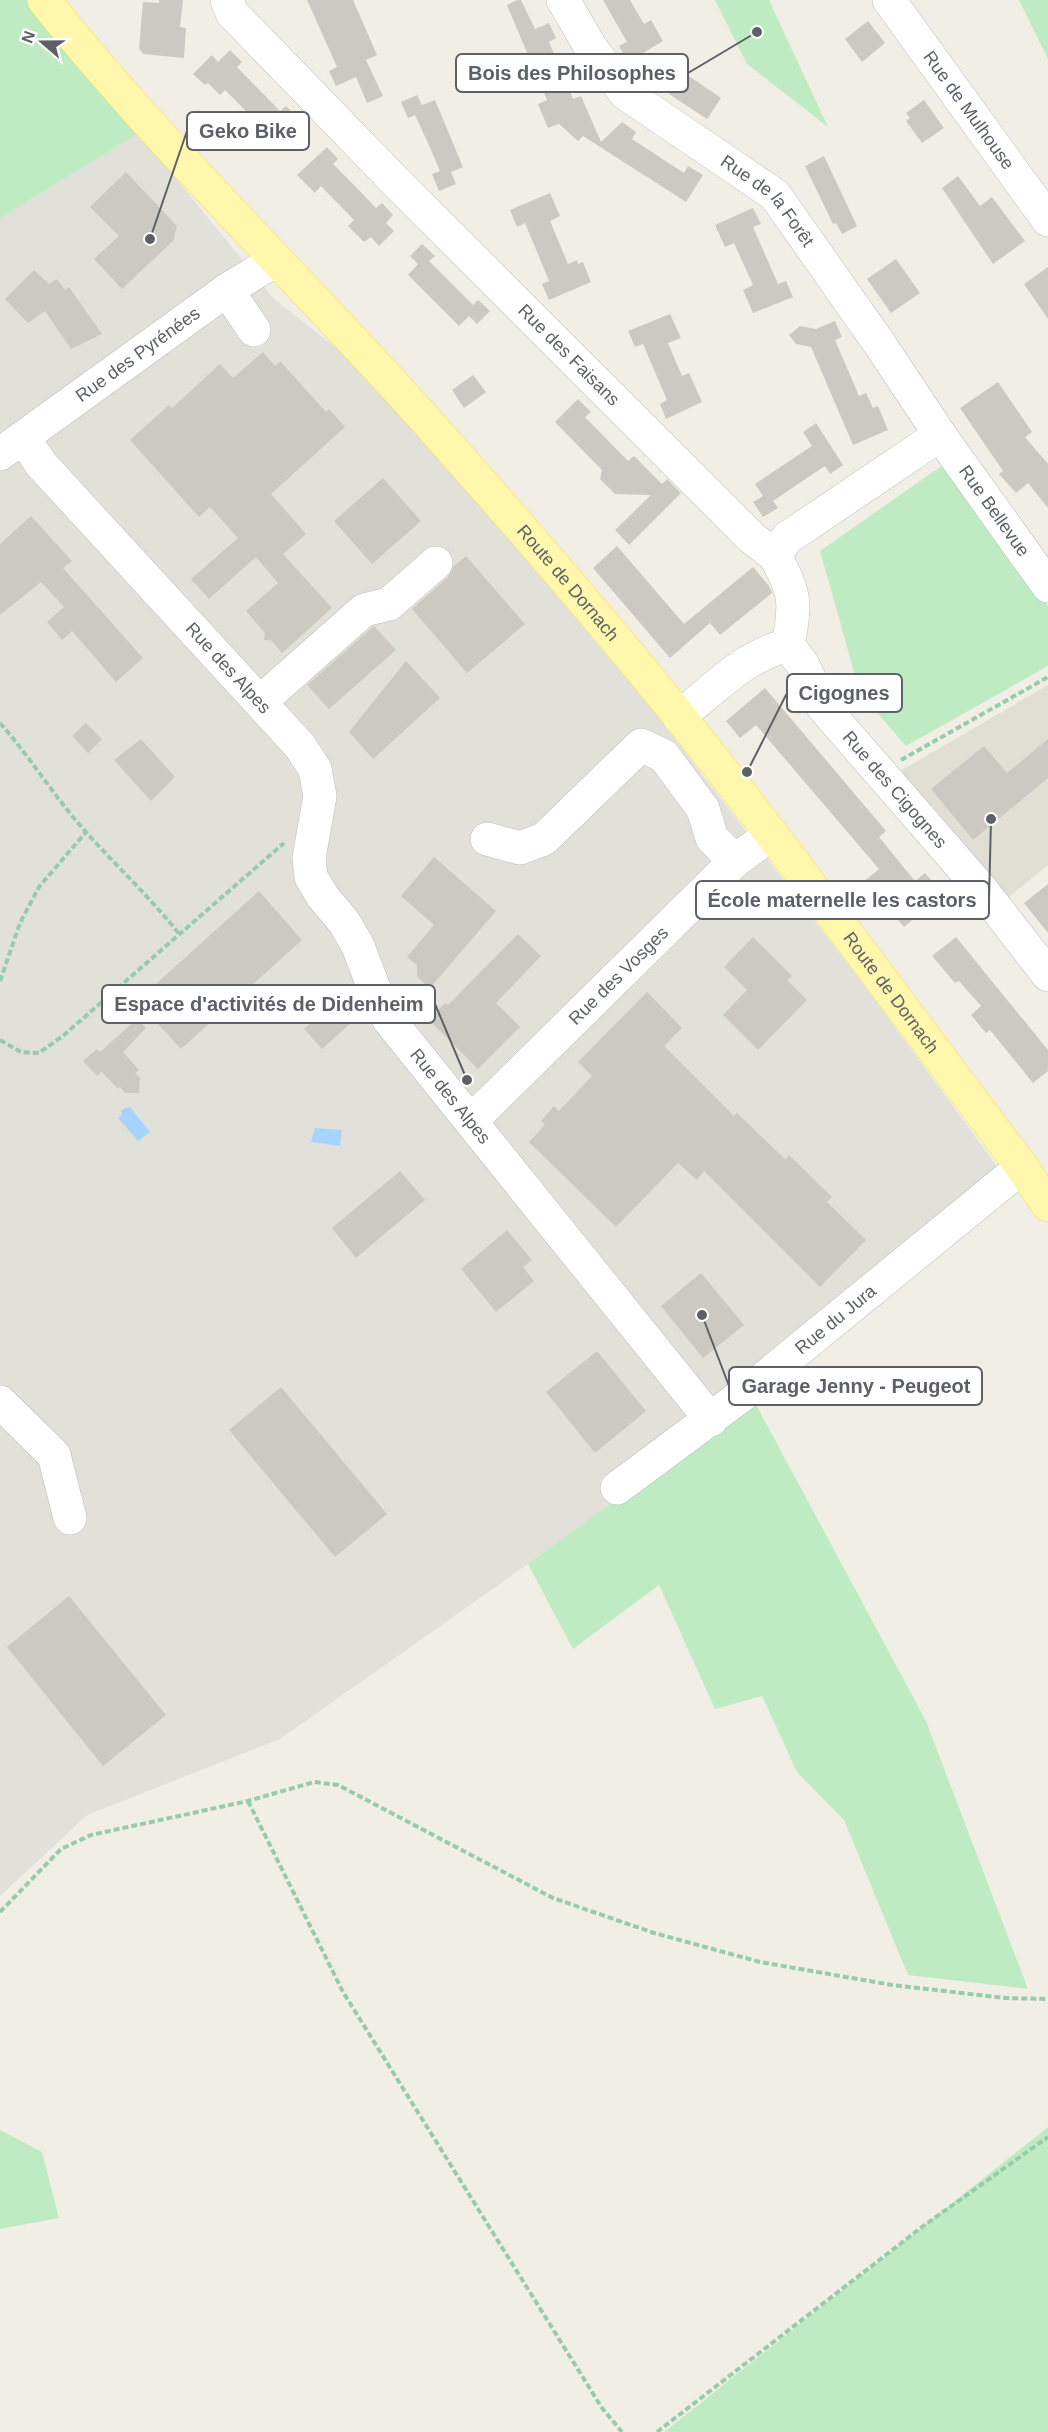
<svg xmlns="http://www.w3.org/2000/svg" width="1048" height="2432" font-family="Helvetica,sans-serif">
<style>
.industrial{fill:#e1e0d9}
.education{fill:#e1ded4}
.green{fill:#bfebc2}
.water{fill:#a7d3ff}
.building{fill:#ccc9c2}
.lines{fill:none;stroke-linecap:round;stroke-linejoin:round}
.minor-casing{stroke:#babdc2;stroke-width:34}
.major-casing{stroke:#ffd950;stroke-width:34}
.path{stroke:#97ccaa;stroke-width:4;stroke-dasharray:6 3;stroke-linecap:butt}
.minor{stroke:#fff;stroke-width:33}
.major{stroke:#fff7ac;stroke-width:33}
.labels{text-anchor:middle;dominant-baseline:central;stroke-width:5;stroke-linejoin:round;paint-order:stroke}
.street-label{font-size:18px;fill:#5d6167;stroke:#fff}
.leader{fill:none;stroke:#5d6167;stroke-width:2}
.callout-dot{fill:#5d6167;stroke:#fff;stroke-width:2}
.callout{fill:#fff;stroke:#5d6167;stroke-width:2}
.callout-label{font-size:20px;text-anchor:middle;font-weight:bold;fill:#5d6167}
</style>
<rect width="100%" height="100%" fill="#f1efe5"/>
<path class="industrial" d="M 139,133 L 274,299 L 372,376 L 648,704 L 861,981 L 1010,1184 L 753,1399 L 528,1564 L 280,1739 L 87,1815 L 0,1896 L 0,218 Z"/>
<path class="education" d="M 1048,685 L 1048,865 L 1004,901 L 895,774 Z"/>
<path class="green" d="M 0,0 L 29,0 L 139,133 L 0,218 Z
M 715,0 L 769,0 L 828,127 L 747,64 Z
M 1019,0 L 1048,0 L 1048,59 Z
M 947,462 L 1048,606 L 1048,666 L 906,746 L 860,693 L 820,551 Z
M 753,1399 L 926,1721 L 1028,1989 L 908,1975 L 844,1820 L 797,1772 L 762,1696 L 715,1709 L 659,1585 L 573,1649 L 528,1564 Z
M 1048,2127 L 1048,2432 L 664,2432 Z
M 0,2130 L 42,2152 L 59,2218 L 0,2229 Z"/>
<path class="water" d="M 130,1107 L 150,1132 L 138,1141 L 118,1118 L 122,1115 L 121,1110 Z
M 315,1128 L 342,1130 L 340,1146 L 311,1142 Z"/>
<path class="building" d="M 159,0 L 183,0 L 180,27 L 186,28 L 184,58 L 143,54 L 139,48 L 143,2 L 159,3 Z
M 307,0 L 353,0 L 377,55 L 366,60 L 383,96 L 367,103 L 356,77 L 336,86 L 329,71 L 337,67 Z
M 517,0 L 521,0 L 535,29 L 549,23 L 556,38 L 549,42 L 573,99 L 581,96 L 601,142 L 622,122 L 636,132 L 632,139 L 684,173 L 688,166 L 703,175 L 686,202 L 583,136 L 578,141 L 559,124 L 548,128 L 538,104 L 547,100 L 507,5 Z
M 603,0 L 630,0 L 644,24 L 651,20 L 663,41 L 628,62 L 619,46 L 627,42 Z
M 868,21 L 885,43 L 862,62 L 845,39 Z
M 230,50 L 242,62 L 237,67 L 280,111 L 286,106 L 298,118 L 276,141 L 271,136 L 266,142 L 253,129 L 258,123 L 225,90 L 220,95 L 208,83 L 205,85 L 193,74 L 212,55 L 218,62 Z
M 683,72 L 721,98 L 707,119 L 669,94 Z
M 417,95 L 422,105 L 435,100 L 463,167 L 451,172 L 456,184 L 439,191 L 432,174 L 440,171 L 428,143 L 415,115 L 408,118 L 401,102 Z
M 924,100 L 944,128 L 922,143 L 906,121 L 910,118 L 906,113 Z
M 327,147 L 338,159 L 333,164 L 355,186 L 376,208 L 382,203 L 393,215 L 386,223 L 394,231 L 379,246 L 371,237 L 364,242 L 348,226 L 354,220 L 321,186 L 315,193 L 297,175 Z
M 824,156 L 857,226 L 842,234 L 836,223 L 833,224 L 805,166 Z
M 126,172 L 177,226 L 173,241 L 122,289 L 94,259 L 119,236 L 90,207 Z
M 958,176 L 980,206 L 992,197 L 1025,241 L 993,264 L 942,188 Z
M 550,193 L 560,216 L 550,221 L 568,264 L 577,260 L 578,264 L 583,262 L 591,282 L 549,300 L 542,284 L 549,281 L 525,223 L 517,227 L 510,210 Z
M 753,208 L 761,224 L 753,227 L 778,284 L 786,281 L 793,297 L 753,313 L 743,290 L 753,285 L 734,243 L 725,247 L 715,225 Z
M 422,244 L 435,256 L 429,261 L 473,305 L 478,300 L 490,311 L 477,324 L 469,316 L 459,326 L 408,275 L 418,264 L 410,256 Z
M 896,259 L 920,293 L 891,313 L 867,279 Z
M 1048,267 L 1048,319 L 1024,284 Z
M 34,270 L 49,284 L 57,279 L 65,290 L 69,287 L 102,334 L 71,349 L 45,311 L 28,323 L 5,299 Z
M 670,314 L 681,338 L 668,343 L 682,376 L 689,373 L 702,402 L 666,419 L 660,404 L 667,400 L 643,344 L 635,347 L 628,331 Z
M 835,321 L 842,337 L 835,340 L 859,396 L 866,393 L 873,408 L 878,406 L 888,430 L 853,445 L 811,347 L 796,344 L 789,335 L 800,326 L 816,329 Z
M 263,352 L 275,366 L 280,361 L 326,412 L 329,409 L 345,427 L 271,494 L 306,534 L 283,554 L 332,608 L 282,653 L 271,640 L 264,640 L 265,633 L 246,611 L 278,583 L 256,557 L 209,599 L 191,579 L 238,538 L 210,507 L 199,517 L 130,440 L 169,405 L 172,408 L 220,364 L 233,378 Z
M 473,375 L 486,392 L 464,408 L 452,390 Z
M 998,382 L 1032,432 L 1025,437 L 1048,464 L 1048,508 L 1028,483 L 1016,493 L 999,474 L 1003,471 L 960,408 Z
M 578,399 L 591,412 L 585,417 L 628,461 L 634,456 L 662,484 L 667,479 L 681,493 L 629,545 L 615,530 L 651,495 L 615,494 L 600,479 L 602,470 L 555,422 Z
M 816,423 L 843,465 L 830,474 L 825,466 L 798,484 L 773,501 L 778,508 L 763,517 L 753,502 L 763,496 L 755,484 L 812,446 L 803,432 Z
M 383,478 L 421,521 L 372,564 L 334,521 Z
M 31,516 L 72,561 L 63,568 L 143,658 L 116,682 L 72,631 L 62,640 L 47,622 L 64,607 L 41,582 L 0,615 L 0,544 Z
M 617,546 L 684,624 L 753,567 L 769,586 L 772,593 L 720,635 L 710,623 L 670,658 L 593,568 Z
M 466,556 L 525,624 L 467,673 L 412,609 L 448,577 L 454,566 Z
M 373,627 L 375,627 L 396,650 L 329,709 L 307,685 Z
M 406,661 L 440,698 L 373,759 L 349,732 Z
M 765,688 L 886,831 L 879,837 L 915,881 L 925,873 L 943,894 L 904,927 L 877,896 L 858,912 L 845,897 L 879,869 L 756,725 L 740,738 L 726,721 Z
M 86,723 L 102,739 L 88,753 L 72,736 Z
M 141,739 L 175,777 L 151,801 L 114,760 Z
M 1048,739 L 1048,778 L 973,840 L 931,789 L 984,746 L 1007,773 Z
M 434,857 L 496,911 L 430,988 L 417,977 L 417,965 L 407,957 L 434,925 L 401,896 Z
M 1048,884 L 1048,933 L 1024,903 Z
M 259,891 L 302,940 L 181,1049 L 137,1001 Z
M 518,934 L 541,956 L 496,1003 L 520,1027 L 478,1069 L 429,1020 L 445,1003 L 448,1005 Z
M 753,937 L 792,976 L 787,980 L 807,1000 L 758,1050 L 723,1015 L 747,990 L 724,967 Z
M 956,937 L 1048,1050 L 1048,1071 L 1033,1083 L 990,1030 L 986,1033 L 971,1015 L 981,1006 L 959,981 L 955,983 L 932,956 Z
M 647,992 L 682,1028 L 664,1046 L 734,1116 L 737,1113 L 786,1160 L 789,1155 L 832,1197 L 827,1202 L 866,1240 L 820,1287 L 704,1171 L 697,1180 L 678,1163 L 616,1227 L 529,1142 L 545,1125 L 541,1121 L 554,1106 L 559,1111 L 592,1076 L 578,1062 Z
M 334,1002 L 352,1022 L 322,1049 L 304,1029 Z
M 137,1019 L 146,1028 L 123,1052 L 139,1070 L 135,1073 L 140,1078 L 139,1093 L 125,1093 L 120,1087 L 118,1089 L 102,1072 L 97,1076 L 83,1061 L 97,1049 L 100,1052 Z
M 400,1171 L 425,1200 L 356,1258 L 332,1228 Z
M 507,1230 L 532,1260 L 523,1267 L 534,1281 L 496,1312 L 461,1269 Z
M 701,1273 L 744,1325 L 703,1358 L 661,1306 Z
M 597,1351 L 646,1411 L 595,1453 L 546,1392 Z
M 281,1387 L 387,1514 L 335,1557 L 229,1430 Z
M 69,1596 L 166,1715 L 103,1766 L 7,1647 Z"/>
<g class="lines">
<g class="minor-casing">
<g id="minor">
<path id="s1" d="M 227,0 L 232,13 L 397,183 L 752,538 L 775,556 L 787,538 L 940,435"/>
<path id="s2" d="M 563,0 L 591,48 L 625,93 L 775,195 L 881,346 L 940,435 L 1048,586"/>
<path id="s3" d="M 889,0 L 1048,220"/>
<path d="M 227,290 L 254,330"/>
<path id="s4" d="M 24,438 L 40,463 L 300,746 L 315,769 L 320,796 L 309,858 L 311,877 L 323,897 L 344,922 L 358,946 L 373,986 L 389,1020 L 711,1420"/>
<path id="s5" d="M 0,454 L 227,290 L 276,260"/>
<path id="s6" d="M 775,556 C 796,593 796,604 788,645 L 803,665 L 823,707 L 982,890 L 1048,975"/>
<path d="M 260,702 L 364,610 L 389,604 L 436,563"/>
<path d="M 679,717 C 714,689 744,656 788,645"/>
<path d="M 487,839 L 520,848 L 544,839 L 641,745 L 664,756 L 703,809 L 712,838 L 735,861"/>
<path id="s7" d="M 471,1121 L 735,861 L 771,834"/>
<path d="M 0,1402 L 54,1455 L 70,1518"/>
<path id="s8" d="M 617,1488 L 753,1387 L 1022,1167"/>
</g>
</g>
<g class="major-casing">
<g id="major">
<path id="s9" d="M 44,0 C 163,150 303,282 430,425 C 515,520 599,617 679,716 C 797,863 908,1017 1022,1167 L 1048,1205"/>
</g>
</g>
<path class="path" d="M 0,723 C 31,758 55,798 86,832 C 117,867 151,898 180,935
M 901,760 L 1048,677
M 0,981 L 20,923 L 39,887 L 86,832
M 0,1040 L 21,1052 L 39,1053 L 64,1035 L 284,843
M 248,1801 L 343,1992 L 602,2408 L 622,2432
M 0,1912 L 61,1849 L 91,1835 L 248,1801 L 314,1782 L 338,1785 L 553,1898 L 654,1933 L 760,1962 L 892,1985 L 1005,1998 L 1048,1999
M 657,2432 L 922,2227 L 1048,2137"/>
<use href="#minor" class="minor"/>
<use href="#major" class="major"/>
</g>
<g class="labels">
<g class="street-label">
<text stroke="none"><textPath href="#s3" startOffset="136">Rue de Mulhouse</textPath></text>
<text stroke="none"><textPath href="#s2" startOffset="292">Rue de la Forêt</textPath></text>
<text stroke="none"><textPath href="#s1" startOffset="494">Rue des Faisans</textPath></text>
<text stroke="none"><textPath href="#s5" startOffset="170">Rue des Pyrénées</textPath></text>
<text stroke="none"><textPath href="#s2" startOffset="678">Rue Bellevue</textPath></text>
<text stroke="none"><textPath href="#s9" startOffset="784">Route de Dornach</textPath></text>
<text stroke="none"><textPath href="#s4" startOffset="308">Rue des Alpes</textPath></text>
<text stroke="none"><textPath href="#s6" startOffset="274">Rue des Cigognes</textPath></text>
<text stroke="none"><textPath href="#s7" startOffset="207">Rue des Vosges</textPath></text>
<text stroke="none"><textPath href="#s9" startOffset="1306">Route de Dornach</textPath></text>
<text stroke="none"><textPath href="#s4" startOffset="813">Rue des Alpes</textPath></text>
<text stroke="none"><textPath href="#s8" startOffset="276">Rue du Jura</textPath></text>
</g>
</g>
<path class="leader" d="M757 32L688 73M150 239L187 131M747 772L787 693M991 819L989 900M467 1080L435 1004M702 1315L729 1386"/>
<g class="callout-dot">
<circle cx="757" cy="32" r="6"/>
<circle cx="150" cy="239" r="6"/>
<circle cx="747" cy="772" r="6"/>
<circle cx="991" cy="819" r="6"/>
<circle cx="467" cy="1080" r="6"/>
<circle cx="702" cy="1315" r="6"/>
</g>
<g class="callout">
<rect x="456" y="54" width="232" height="38" rx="6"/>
<rect x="187" y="112" width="122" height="38" rx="6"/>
<rect x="787" y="674" width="115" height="38" rx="6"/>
<rect x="696" y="881" width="293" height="38" rx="6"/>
<rect x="102" y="985" width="333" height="38" rx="6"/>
<rect x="729" y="1367" width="253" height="38" rx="6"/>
</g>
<g class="callout-label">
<text x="572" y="80">Bois des Philosophes</text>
<text x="248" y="138">Geko Bike</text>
<text x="844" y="700">Cigognes</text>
<text x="842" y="907">École maternelle les castors</text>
<text x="269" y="1011">Espace d'activités de Didenheim</text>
<text x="856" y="1393">Garage Jenny - Peugeot</text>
</g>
<g transform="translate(42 42) rotate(290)" stroke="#ffffff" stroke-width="4.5" paint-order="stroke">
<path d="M0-4.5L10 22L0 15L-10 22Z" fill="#5d6167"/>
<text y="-9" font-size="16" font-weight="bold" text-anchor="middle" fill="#5d6167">N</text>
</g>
</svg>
